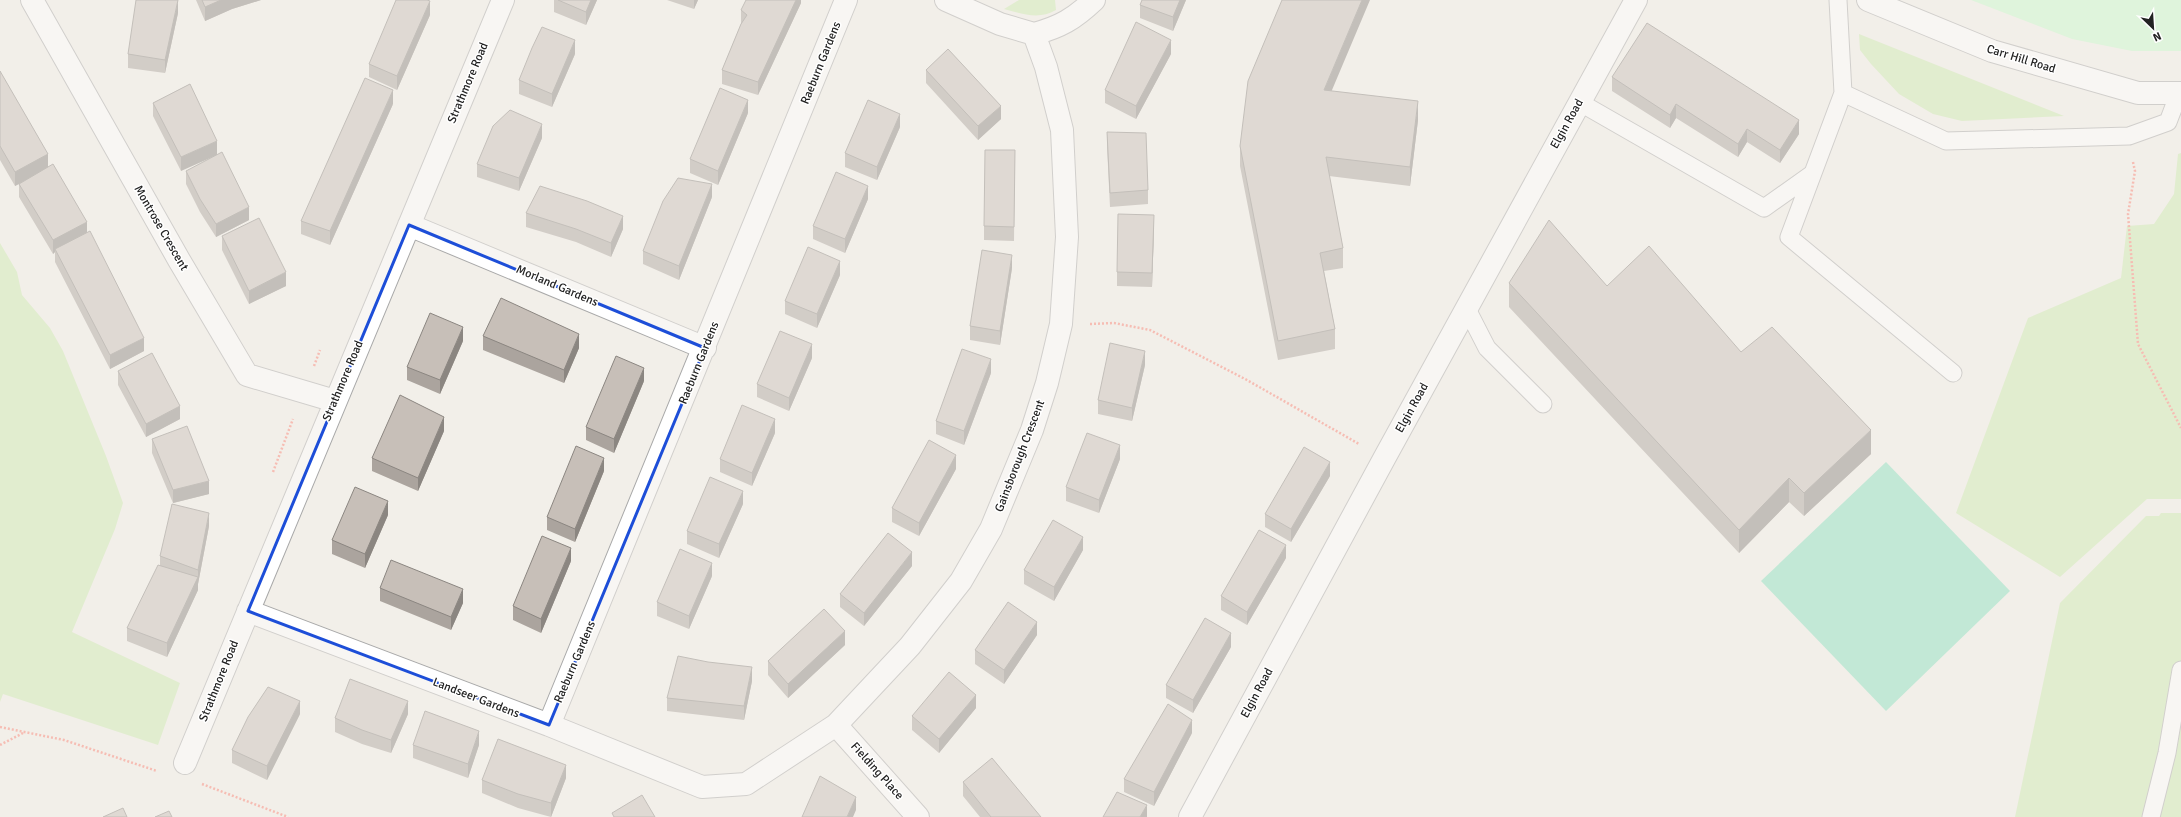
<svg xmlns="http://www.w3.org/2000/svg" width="2181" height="817" font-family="Signika,sans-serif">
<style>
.grass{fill:#cdebb0}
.park{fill:#c8facc}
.pitch{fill:#88e0be}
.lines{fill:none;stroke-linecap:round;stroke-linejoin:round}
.service-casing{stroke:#a9a9a9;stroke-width:19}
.minor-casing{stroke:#a9a9a9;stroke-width:24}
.tertiary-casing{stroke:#a9a9a9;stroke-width:24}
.path{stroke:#fa8072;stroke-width:2.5;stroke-dasharray:2 2;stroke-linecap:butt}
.service{stroke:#fff;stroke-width:17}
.minor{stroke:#fff;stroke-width:22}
.tertiary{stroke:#fff;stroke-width:22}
.wall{fill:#aba49e}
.shaded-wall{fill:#8b8681}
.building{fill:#c7bfb8;stroke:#8b8681}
.marked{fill:none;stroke:#1d4ed8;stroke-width:3;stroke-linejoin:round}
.labels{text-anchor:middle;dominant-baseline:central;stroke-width:3;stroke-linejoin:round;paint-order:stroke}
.street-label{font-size:12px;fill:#222;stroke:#fff}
</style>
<rect width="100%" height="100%" fill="#f2efe9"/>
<path class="grass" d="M 1019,0 L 1055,0 L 1056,10 C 1039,20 1023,14 1004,9 Z
M 1859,34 L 2064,116 L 1962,121 L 1933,114 L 1899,94 L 1871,64 L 1860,50 Z
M 2181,153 L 2181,499 L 2147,499 L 2060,577 L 1956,513 L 2028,318 L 2121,278 L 2127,226 L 2154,224 L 2174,194 L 2178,154 Z
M 0,243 L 17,272 L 22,295 L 50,328 L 63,351 L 106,456 L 123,503 L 115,529 L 72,632 L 180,683 L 158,745 L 3,694 L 0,702 Z
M 2161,513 L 2181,513 L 2181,817 L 2015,817 L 2060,603 L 2146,516 L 2159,516 Z"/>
<path class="park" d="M 1971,0 L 2181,0 L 2181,51 L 2132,51 L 2072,39 Z"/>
<path class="pitch" d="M 1886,462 L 2010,591 L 1886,711 L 1761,581 Z"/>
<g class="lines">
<g class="service-casing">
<path id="service" d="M 1838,0 L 1843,93 L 1789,237 L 1953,373
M 1843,93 L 1946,141 L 2129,136 L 2168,122 L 2179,93
M 1579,102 L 1764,208 L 1812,174
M 1467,309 L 1487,348 L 1543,404
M 2151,817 L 2167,753 L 2181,670"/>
</g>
<g class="minor-casing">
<path id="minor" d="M 32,0 L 179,260 L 247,375 L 335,401
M 946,0 L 1000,24 L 1034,34
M 409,225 L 705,348
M 248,611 L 549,725 L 702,787 L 746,784 L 836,725 L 910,646 L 961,581 L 991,529 L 1032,430 L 1047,383 L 1061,324 L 1067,237 L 1062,130 L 1046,67 L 1034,34 C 1060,27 1074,19 1094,0
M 549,725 L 846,0
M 836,725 L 918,817
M 185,763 L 503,0
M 1190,817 L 1385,457 L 1636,0"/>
</g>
<g class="tertiary-casing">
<path id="tertiary" d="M 1868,0 L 1992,51 L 2138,93 L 2181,93"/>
</g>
<path class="path" d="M 2133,162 L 2135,171 L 2128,214 L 2138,344 L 2181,428
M 1090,324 L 1114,323 L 1150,330 L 1247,380 L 1359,444
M 314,366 L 320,350
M 273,472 L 293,419
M 0,727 L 64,740 L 157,771
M 0,745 L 25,732
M 202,784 L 288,817"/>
<use href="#service" class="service"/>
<use href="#minor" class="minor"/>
<use href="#tertiary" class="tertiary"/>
</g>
<path class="wall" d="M 196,0 L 261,0 L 232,9 L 205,21 Z
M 554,0 L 597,0 L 586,25 L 554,12 Z
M 667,0 L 698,0 L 694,9 Z
M 801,0 L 801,3 L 758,95 L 722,84 L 722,70 L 741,24 L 741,10 Z
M 1142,0 L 1186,0 L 1173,31 L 1140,18 L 1140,5 Z
M 178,13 L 165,73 L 128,68 L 128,54 Z
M 430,15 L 397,90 L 369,77 L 369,64 Z
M 575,54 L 552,107 L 519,94 L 519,80 Z
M 1171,54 L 1136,119 L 1105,103 L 1105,90 Z
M 926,70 L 1001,119 L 978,140 L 926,83 Z
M 0,71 L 48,167 L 87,232 L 144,351 L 110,369 L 55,262 L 55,252 L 53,254 L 19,197 L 19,184 L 15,186 L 0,160 Z
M 1612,77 L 1799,134 L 1780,163 L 1747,142 L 1738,157 L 1676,118 L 1670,128 L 1612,91 Z
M 190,84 L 181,171 L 153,116 L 153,103 Z
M 1332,91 L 1418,120 L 1410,186 L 1329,176 L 1343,248 L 1343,268 L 1324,271 L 1335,329 L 1335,349 L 1278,360 L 1240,166 L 1240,146 Z
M 393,104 L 330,245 L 301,234 L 301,221 Z
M 748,113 L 718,185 L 690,173 L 690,159 Z
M 900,127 L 877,180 L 845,167 L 845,153 Z
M 1107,132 L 1148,190 L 1148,204 L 1110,207 L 1107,146 Z
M 542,138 L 519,191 L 477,177 L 477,164 Z
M 1015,150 L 1014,241 L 984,240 L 984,226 Z
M 186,171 L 249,220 L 216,237 L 200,212 L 186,184 Z
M 712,197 L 679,280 L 643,264 L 643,251 Z
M 868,199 L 845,253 L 813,239 L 813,226 Z
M 526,213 L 623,229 L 611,257 L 576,242 L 526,227 Z
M 1154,229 L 1152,287 L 1117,286 L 1117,272 Z
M 222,236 L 286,286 L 249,304 L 222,250 Z
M 1012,268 L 1000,345 L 970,340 L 970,326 Z
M 840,275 L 817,328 L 785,314 L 785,301 Z
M 1509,283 L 1607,286 L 1871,454 L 1804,516 L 1789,502 L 1739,553 L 1509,307 Z
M 483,336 L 579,348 L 564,383 L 483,350 Z
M 463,341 L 440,394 L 407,380 L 407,367 Z
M 812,358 L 789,411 L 757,397 L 757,384 Z
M 1145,365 L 1132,421 L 1098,414 L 1098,400 Z
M 118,371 L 180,419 L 146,437 L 118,385 Z
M 991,373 L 964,445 L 936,434 L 936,421 Z
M 644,381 L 614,453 L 586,440 L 586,427 Z
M 444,431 L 418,491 L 372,471 L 372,458 Z
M 775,433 L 752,486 L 720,472 L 720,459 Z
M 152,439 L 209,494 L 173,503 L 152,453 Z
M 1120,459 L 1099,513 L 1066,501 L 1066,487 Z
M 956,469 L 919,536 L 892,522 L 892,508 Z
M 604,471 L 575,542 L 547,530 L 547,517 Z
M 1330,476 L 1291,542 L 1265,527 L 1265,514 Z
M 743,504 L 719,558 L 687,544 L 687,531 Z
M 388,515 L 365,568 L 332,554 L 332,540 Z
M 209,526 L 198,584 L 198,590 L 167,657 L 127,641 L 127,628 L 160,565 L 160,556 Z
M 1083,550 L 1054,601 L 1024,584 L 1024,570 Z
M 1286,558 L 1247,625 L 1221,610 L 1221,596 Z
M 571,561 L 541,633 L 513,620 L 513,606 Z
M 912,566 L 864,626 L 840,607 L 840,594 Z
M 712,576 L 689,629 L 657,616 L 657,602 Z
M 380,588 L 463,603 L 451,630 L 380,601 Z
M 1037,635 L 1004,684 L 975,664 L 975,650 Z
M 845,645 L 788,698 L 768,675 L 768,661 Z
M 1231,647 L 1193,713 L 1166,698 L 1166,685 Z
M 752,681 L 744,720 L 667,711 L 667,698 Z
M 976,708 L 939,753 L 912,730 L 912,716 Z
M 300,714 L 267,780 L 232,763 L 232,750 Z
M 408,714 L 391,753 L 362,744 L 335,732 L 335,718 Z
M 1192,733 L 1154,806 L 1124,792 L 1124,779 Z
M 413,745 L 479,745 L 468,778 L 413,758 Z
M 566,778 L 551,817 L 518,808 L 482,793 L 482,780 Z
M 963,782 L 1041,817 L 980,817 L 963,796 Z"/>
<path class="shaded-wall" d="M 178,0 L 178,13 L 165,73 L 165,60 Z
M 221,0 L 261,0 L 232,9 L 205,21 L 205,7 Z
M 591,0 L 597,0 L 586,25 L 586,12 Z
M 694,0 L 698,0 L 694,9 Z
M 796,0 L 801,0 L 801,3 L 758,95 L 758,82 Z
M 1180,0 L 1186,0 L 1173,31 L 1173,17 Z
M 1362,0 L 1370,0 L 1324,109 L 1324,90 Z
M 430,1 L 430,15 L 397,90 L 397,76 Z
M 575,40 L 575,54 L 552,107 L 552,94 Z
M 1171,40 L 1171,54 L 1136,119 L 1136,106 Z
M 393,90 L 393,104 L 330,245 L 330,231 Z
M 748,100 L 748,113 L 718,185 L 718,171 Z
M 1418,101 L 1418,120 L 1410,186 L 1410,167 Z
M 1676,104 L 1676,118 L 1670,128 L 1670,115 Z
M 1001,106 L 1001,119 L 978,140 L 978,126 Z
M 900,114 L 900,127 L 877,180 L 877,167 Z
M 1799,120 L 1799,134 L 1780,163 L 1780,150 Z
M 542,124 L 542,138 L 519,191 L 519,178 Z
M 1747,129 L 1747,142 L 1738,157 L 1738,144 Z
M 217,141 L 217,155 L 181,171 L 181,157 Z
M 48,154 L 48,168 L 15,186 L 15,172 Z
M 712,184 L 712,197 L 679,280 L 679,266 Z
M 868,186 L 868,199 L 845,253 L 845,239 Z
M 249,207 L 249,220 L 216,237 L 216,224 Z
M 1154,215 L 1154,229 L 1152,287 L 1152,273 Z
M 623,216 L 623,229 L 611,257 L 611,243 Z
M 87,222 L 87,236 L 55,249 L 55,252 L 53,254 L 53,240 Z
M 1012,255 L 1012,268 L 1000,345 L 1000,331 Z
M 840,261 L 840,275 L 817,328 L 817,314 Z
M 286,272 L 286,286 L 249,304 L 249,291 Z
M 463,327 L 463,341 L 440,394 L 440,380 Z
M 579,334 L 579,348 L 564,383 L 564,370 Z
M 144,338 L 144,351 L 110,369 L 110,355 Z
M 812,344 L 812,358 L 789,411 L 789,398 Z
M 1145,351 L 1145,365 L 1132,421 L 1132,408 Z
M 991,359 L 991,373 L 964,445 L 964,431 Z
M 644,368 L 644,381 L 614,453 L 614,439 Z
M 180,406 L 180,419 L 146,437 L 146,424 Z
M 444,417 L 444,431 L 418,491 L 418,478 Z
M 775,419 L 775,433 L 752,486 L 752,473 Z
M 1871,430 L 1871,454 L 1804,516 L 1804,493 Z
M 1120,445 L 1120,459 L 1099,513 L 1099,500 Z
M 956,455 L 956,469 L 919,536 L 919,523 Z
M 604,458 L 604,471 L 575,542 L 575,529 Z
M 1330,462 L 1330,476 L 1291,542 L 1291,529 Z
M 1789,478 L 1789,502 L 1739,553 L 1739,530 Z
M 209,481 L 209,494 L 173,503 L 173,490 Z
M 743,491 L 743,504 L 719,558 L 719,544 Z
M 388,501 L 388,515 L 365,568 L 365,554 Z
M 209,513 L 209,526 L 198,584 L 198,570 Z
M 1083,537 L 1083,550 L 1054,601 L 1054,587 Z
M 1286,545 L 1286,558 L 1247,625 L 1247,612 Z
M 571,548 L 571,561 L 541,633 L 541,619 Z
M 912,552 L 912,566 L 864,626 L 864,613 Z
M 712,563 L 712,576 L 689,629 L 689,616 Z
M 198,577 L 198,590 L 167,657 L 167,643 Z
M 463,589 L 463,603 L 451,630 L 451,617 Z
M 1037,622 L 1037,635 L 1004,684 L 1004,670 Z
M 845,631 L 845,645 L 788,698 L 788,684 Z
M 1231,633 L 1231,647 L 1193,713 L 1193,700 Z
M 752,667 L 752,681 L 744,720 L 744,706 Z
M 976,695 L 976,708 L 939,753 L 939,739 Z
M 300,701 L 300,714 L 267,780 L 267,766 Z
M 408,701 L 408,714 L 391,753 L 391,740 Z
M 1192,720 L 1192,733 L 1154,806 L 1154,792 Z
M 479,731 L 479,745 L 468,778 L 468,764 Z
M 566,765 L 566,778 L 551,817 L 551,803 Z
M 856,797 L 856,810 L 853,817 L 847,817 Z
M 1147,805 L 1147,817 L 1140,817 Z"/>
<path class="building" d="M 136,0 L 178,0 L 165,60 L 128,54 Z
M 202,0 L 221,0 L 205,7 Z
M 396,0 L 427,0 L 430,1 L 397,76 L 369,64 Z
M 558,0 L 591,0 L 586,12 Z
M 746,0 L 796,0 L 758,82 L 722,70 L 741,24 L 747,15 L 741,10 Z
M 1142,0 L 1180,0 L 1173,17 L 1140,5 Z
M 1282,0 L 1362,0 L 1324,90 L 1418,101 L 1410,167 L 1326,157 L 1343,248 L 1320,253 L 1335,329 L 1278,341 L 1240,146 L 1248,81 Z
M 1136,22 L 1171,40 L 1136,106 L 1105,90 Z
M 1647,23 L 1799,120 L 1780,150 L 1747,129 L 1738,144 L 1676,104 L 1670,115 L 1612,77 Z
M 542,27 L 575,40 L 552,94 L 519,80 L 532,48 Z
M 948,49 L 1001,106 L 978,126 L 926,70 Z
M 0,71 L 48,154 L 15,172 L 0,146 Z
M 365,78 L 393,90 L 330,231 L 301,221 Z
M 190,84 L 217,141 L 181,157 L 153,103 Z
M 720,88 L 748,100 L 718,171 L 690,159 Z
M 868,100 L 900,114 L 877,167 L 845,153 Z
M 510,110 L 542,124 L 519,178 L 477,164 L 493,126 Z
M 1107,132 L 1146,133 L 1148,190 L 1110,193 Z
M 985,150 L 1015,150 L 1014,227 L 984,226 Z
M 222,152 L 249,207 L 216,224 L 200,199 L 186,171 Z
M 53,164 L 87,222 L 53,240 L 19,184 Z
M 836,172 L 868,186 L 845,239 L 813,226 Z
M 678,178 L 712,184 L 679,266 L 643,251 L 663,201 Z
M 540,186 L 587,201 L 623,216 L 611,243 L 576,229 L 526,213 Z
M 1118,214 L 1154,215 L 1152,273 L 1117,272 Z
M 259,218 L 286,272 L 249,291 L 222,236 Z
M 1549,220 L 1607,286 L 1649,246 L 1741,352 L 1772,327 L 1871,430 L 1804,493 L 1789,478 L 1739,530 L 1509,283 Z
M 90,231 L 144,338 L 110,355 L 55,249 Z
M 808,247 L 840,261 L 817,314 L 785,301 Z
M 982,250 L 1012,255 L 1000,331 L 970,326 Z
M 501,298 L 579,334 L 564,370 L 483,336 Z
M 430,313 L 463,327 L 440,380 L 407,367 Z
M 780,331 L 812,344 L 789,398 L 757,384 Z
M 1110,343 L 1145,351 L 1132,408 L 1098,400 Z
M 962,349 L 991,359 L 964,431 L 936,421 Z
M 152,353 L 180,406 L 146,424 L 118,371 Z
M 616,356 L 644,368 L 614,439 L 586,427 Z
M 400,395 L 444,417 L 418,478 L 372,458 Z
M 742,405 L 775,419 L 752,473 L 720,459 Z
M 187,426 L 209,481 L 173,490 L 152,439 Z
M 1087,433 L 1120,445 L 1099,500 L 1066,487 Z
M 929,440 L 956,455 L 919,523 L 892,508 Z
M 576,446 L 604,458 L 575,529 L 547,517 Z
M 1304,447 L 1330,462 L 1291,529 L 1265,514 Z
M 710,477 L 743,491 L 719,544 L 687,531 Z
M 355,487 L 388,501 L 365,554 L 332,540 Z
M 172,504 L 209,513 L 198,570 L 160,556 Z
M 1053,520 L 1083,537 L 1054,587 L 1024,570 Z
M 1259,530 L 1286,545 L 1247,612 L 1221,596 Z
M 888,533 L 912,552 L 864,613 L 840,594 Z
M 542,536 L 571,548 L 541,619 L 513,606 Z
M 680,549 L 712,563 L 689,616 L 657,602 Z
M 391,560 L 463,589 L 451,617 L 380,588 Z
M 158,565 L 198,577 L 167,643 L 127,628 Z
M 1008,602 L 1037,622 L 1004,670 L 975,650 Z
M 824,609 L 845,631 L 788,684 L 768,661 Z
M 1205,618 L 1231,633 L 1193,700 L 1166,685 Z
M 678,656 L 708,662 L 752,667 L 744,706 L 667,698 Z
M 949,672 L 976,695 L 939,739 L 912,716 Z
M 350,679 L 408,701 L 391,740 L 362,730 L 335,718 Z
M 268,687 L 300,701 L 267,766 L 232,750 L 248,717 Z
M 1168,704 L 1192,720 L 1154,792 L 1124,779 Z
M 425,711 L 479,731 L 468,764 L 413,745 Z
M 498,739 L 566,765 L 551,803 L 518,794 L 482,780 Z
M 992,758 L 1041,817 L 991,817 L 963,782 Z
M 820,776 L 856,797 L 847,817 L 802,817 Z
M 1117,792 L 1147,805 L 1140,817 L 1103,817 Z
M 642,795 L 655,817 L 614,817 L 612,813 Z
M 123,808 L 127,817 L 103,817 Z
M 169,811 L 172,817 L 155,817 Z"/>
<path d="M0 0H2181V817H0ZM 409,225 L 705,348 L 549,725 L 248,611 Z" fill="#f2efe9" fill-opacity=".55" fill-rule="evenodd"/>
<path class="marked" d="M 409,225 L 705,348 L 549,725 L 248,611 Z"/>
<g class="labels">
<g class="street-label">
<text transform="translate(2021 59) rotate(17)">Carr Hill Road</text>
<text transform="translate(821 63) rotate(-68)">Raeburn Gardens</text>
<text transform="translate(468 83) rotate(-67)">Strathmore Road</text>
<text transform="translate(1567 124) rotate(-61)">Elgin Road</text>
<text transform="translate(161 228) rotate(60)">Montrose Crescent</text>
<text transform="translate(557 286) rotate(23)">Morland Gardens</text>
<text transform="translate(699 363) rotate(-68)">Raeburn Gardens</text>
<text transform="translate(343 381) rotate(-67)">Strathmore Road</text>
<text transform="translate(1412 408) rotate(-61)">Elgin Road</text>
<text transform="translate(1020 456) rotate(-69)">Gainsborough Crescent</text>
<text transform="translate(575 662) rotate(-67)">Raeburn Gardens</text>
<text transform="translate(219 681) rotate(-68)">Strathmore Road</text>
<text transform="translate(1257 693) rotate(-62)">Elgin Road</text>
<text transform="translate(476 698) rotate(21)">Landseer Gardens</text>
<text transform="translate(877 771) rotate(48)">Fielding Place</text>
</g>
</g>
<g transform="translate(2153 28) rotate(155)" stroke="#ffffff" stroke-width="3" paint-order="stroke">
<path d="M0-3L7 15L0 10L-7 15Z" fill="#222222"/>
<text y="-6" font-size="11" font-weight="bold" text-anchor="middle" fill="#222222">N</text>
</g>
</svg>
